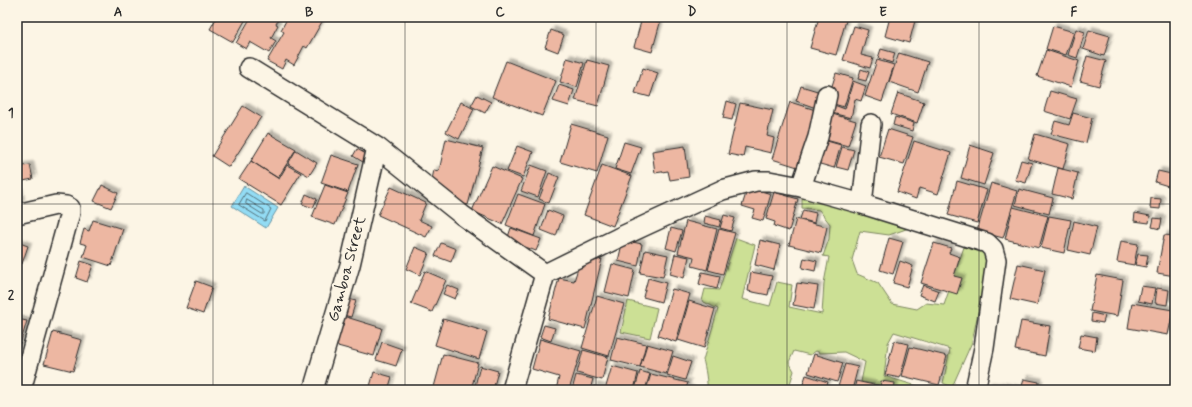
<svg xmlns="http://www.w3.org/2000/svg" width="1192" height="407" font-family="Mynerve,sans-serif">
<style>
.green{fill:#cce095;stroke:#7c8660}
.water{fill:#93dcf4;stroke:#6995a4}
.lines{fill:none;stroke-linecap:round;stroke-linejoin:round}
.shore{stroke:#55727b;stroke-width:1}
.building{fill:#edb7a2;stroke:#2b2b2b;filter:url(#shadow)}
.street-casing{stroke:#2b2b2b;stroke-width:22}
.street{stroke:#fcf5e5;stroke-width:19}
.grid{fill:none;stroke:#2b2b2b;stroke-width:1;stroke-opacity:0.55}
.labels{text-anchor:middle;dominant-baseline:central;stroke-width:4;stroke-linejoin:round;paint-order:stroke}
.street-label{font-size:16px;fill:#2b2b2b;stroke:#fcf5e5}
.neatline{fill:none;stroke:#2b2b2b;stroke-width:1.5}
.grid-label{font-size:13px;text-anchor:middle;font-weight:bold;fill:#2b2b2b}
</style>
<defs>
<filter id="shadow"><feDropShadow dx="3.5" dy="-3.5" stdDeviation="1" flood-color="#0004"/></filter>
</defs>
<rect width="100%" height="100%" fill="#fcf5e5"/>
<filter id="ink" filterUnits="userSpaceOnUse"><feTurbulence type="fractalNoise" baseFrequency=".025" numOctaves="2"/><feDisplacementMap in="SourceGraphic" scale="8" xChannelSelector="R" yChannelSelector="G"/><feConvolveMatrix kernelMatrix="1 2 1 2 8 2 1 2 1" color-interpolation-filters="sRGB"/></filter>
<g filter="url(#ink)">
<path class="green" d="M 802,193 L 909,228 L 889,235 L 860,231 L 852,260 L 857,274 L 878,283 L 892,304 L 917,309 L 926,303 L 944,305 L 964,247 L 990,254 L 972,342 L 952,387 L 943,383 L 950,349 L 894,332 L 888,343 L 884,376 L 930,390 L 878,390 L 879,385 L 861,382 L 865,362 L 844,352 L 820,353 L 816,351 L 810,355 L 794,351 L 789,362 L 794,371 L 788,390 L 707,390 C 708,385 705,365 703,360 L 718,309 L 702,301 L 705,289 L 719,290 L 736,238 L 755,245 L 742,299 L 770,306 L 777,282 L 792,285 L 789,307 L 822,314 L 824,283 L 829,257 L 823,256 L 829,239 L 830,224 L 819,210 L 802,208 Z
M 628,301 L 657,308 L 650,338 L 621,332 Z"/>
<path class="water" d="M 244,186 L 278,208 L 266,228 L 232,206 Z"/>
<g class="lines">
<path class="shore" d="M 246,193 L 271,209 L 265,221 L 239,205 Z
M 247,200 L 264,210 L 264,214 L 262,214 L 246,204 Z"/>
</g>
<path class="building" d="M 217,17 L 247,17 L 233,42 L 210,29 Z
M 251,17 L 280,17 L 276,24 L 278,25 L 271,38 L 276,41 L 269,53 L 250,42 L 246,49 L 236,43 Z
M 288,17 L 318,17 L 323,20 L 307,48 L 304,46 L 294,65 L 286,60 L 282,69 L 267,61 L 284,32 L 281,30 Z
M 659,17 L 672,17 L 671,20 Z
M 819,17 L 847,17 L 836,55 L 810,48 Z
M 890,17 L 916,17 L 909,43 L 885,36 Z
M 642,18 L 660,23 L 652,52 L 634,47 Z
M 854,26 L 868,30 L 861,55 L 873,58 L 870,68 L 843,60 Z
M 1053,26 L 1074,32 L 1066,55 L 1046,49 Z
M 1076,29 L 1085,32 L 1077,58 L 1068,55 Z
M 551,30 L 564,35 L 558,52 L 545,47 Z
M 1089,30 L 1110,36 L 1104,56 L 1083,49 Z
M 881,49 L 895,53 L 892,63 L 878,58 Z
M 1046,50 L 1079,61 L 1071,87 L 1037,76 Z
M 899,53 L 928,62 L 918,92 L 889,82 Z
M 1087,56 L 1106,61 L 1099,86 L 1080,81 Z
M 567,58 L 584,63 L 577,87 L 560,82 Z
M 587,60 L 609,66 L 598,106 L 575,100 Z
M 877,60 L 894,65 L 882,102 L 865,96 Z
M 506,61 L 556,81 L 542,116 L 492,97 Z
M 643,68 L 658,73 L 650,97 L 635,93 Z
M 861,69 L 869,72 L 866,81 L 858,79 Z
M 836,73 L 853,78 L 844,107 L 827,102 Z
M 853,81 L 866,86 L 861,101 L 855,99 L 851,118 L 832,113 L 834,105 L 845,109 Z
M 559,85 L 574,90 L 569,106 L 553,101 Z
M 801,86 L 824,93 L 819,109 L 796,101 Z
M 1050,91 L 1077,99 L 1070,119 L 1044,111 Z
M 898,93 L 924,102 L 917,123 L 891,114 Z
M 477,95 L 491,102 L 485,113 L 471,106 Z
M 727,101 L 736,104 L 732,120 L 723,118 Z
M 461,102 L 474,109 L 459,139 L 446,132 Z
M 790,102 L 822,112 L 804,169 L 772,159 Z
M 740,103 L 773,110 L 767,136 L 774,138 L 771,153 L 745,147 L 743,157 L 728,154 Z
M 243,106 L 261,117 L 229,167 L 212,156 Z
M 829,113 L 856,121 L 848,146 L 822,139 Z
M 1073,113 L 1092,118 L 1086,143 L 1051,134 L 1055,121 L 1069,125 Z
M 895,117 L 914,123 L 912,131 L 893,125 Z
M 571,124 L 608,135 L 597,173 L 560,162 Z
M 888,129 L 913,137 L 904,164 L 879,157 Z
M 268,133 L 296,149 L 278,178 L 251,161 Z
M 1035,134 L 1070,144 L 1063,169 L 1028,159 Z
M 446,139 L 483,148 L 468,205 L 451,201 L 453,195 L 433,190 L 431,184 L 434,170 L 439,171 Z
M 820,139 L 841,145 L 834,168 L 813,162 Z
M 914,141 L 951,153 L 938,194 L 919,188 L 916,199 L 897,192 Z
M 624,142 L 641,147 L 631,174 L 615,169 Z
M 970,145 L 994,153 L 984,185 L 961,178 Z
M 517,146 L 533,152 L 523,177 L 507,171 Z
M 685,146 L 689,177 L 670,180 L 668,171 L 655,173 L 652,151 Z
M 842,147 L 854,150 L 848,170 L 836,167 Z
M 357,149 L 366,154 L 363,162 L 353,156 Z
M 296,150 L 317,163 L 309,176 L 288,164 Z
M 331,155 L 358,164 L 348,192 L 321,183 Z
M 1021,160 L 1032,163 L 1026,183 L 1015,180 Z
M 251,161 L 279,179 L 287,165 L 301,173 L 281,205 L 239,179 Z
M 30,165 L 33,179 L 18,182 L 17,167 Z
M 531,165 L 547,171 L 538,197 L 521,191 Z
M 602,165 L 632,176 L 613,226 L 584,215 Z
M 492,166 L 522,179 L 502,224 L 472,211 Z
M 1058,168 L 1078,173 L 1072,199 L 1052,194 Z
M 1158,171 L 1171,174 L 1168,186 L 1155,182 Z
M 549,173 L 559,177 L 549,203 L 539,199 Z
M 957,181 L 987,190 L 977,223 L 948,215 Z
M 991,183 L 1017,191 L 1003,238 L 977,231 Z
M 17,184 L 21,203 L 17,204 Z
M 102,185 L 118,193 L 111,208 L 94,201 Z
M 325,185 L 348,193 L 335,225 L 312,217 Z
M 391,187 L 426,203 L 419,220 L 432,226 L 426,237 L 378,215 Z
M 748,187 L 771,194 L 763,221 L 752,218 L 755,210 L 742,206 Z
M 1019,189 L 1053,198 L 1049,214 L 1015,205 Z
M 774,192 L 798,199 L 789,231 L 774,226 L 775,222 L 766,219 Z
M 306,194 L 317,199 L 313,208 L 302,204 Z
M 518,194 L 545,204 L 534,236 L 506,225 Z
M 1151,198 L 1161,199 L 1160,209 L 1150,208 Z
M 1013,207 L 1048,216 L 1039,248 L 1005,239 Z
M 548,210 L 563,216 L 556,236 L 541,230 Z
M 803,210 L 816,213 L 814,223 L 800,219 Z
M 1135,213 L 1150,216 L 1149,223 L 1134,221 Z
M 724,215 L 735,218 L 731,231 L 720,228 Z
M 705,216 L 721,220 L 719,227 L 704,223 Z
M 1049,216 L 1071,220 L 1064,253 L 1041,248 Z
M 1154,218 L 1162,219 L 1160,229 L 1152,227 Z
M 796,219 L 827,227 L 821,253 L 789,245 Z
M 93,220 L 123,229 L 111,266 L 83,257 L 87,245 L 80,243 L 84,229 L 89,231 Z
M 686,221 L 717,229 L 707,270 L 692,266 L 694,257 L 678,253 Z
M 1074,221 L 1097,227 L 1090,255 L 1068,250 Z
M 511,228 L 541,239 L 536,251 L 507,240 Z
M 671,228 L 682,231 L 676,251 L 666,248 Z
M 719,229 L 735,233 L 723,274 L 708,270 Z
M 1164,235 L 1175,236 L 1175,276 L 1157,273 Z
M 889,238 L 903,242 L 893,274 L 880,270 Z
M 623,240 L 642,244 L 638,266 L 618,261 Z
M 760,240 L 780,245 L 774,270 L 755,265 Z
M 1121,241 L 1138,244 L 1134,265 L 1117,262 Z
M 17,242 L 28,246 L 22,264 L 17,262 Z
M 441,243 L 456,249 L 451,262 L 435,256 Z
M 934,243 L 951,248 L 949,253 L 960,257 L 954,276 L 962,278 L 957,294 L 921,283 Z
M 415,247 L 429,253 L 420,275 L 406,269 Z
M 645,250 L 668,255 L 663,277 L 640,273 Z
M 675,254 L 689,257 L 684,278 L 670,274 Z
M 1138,254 L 1148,255 L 1146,267 L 1135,265 Z
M 804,258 L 817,261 L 815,271 L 802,268 Z
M 602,259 L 585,329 L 548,319 L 559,278 L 574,281 L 579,265 Z
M 81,261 L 93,265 L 87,282 L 76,278 Z
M 900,261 L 913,266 L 907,287 L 893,283 Z
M 612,264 L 635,270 L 629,298 L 605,292 Z
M 1018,264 L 1045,270 L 1037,305 L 1010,299 Z
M 425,271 L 446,280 L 432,312 L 411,304 Z
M 702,272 L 720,276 L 717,289 L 699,284 Z
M 751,272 L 772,276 L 768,295 L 748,291 Z
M 1097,275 L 1123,280 L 1117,316 L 1090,311 Z
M 648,278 L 666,283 L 661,302 L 643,297 Z
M 196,281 L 212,287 L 203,314 L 186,308 Z
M 797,283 L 818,286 L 814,309 L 793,305 Z
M 447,285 L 459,290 L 455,299 L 443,294 Z
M 923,285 L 939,291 L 935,301 L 919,295 Z
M 1141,286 L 1155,288 L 1152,304 L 1138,301 Z
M 1157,288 L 1169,290 L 1167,305 L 1155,303 Z
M 672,289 L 690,294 L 676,342 L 658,336 Z
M 597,296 L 624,304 L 609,356 L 582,348 Z
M 348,299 L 356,301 L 351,317 L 343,315 Z
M 689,301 L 715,309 L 704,348 L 678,340 Z
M 1132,303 L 1173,310 L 1168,335 L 1128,328 Z
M 1092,313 L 1105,316 L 1103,323 L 1091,321 Z
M 343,316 L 382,328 L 374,356 L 334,345 Z
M 17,319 L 27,321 L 17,354 Z
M 443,319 L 487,332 L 479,359 L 435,345 Z
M 1021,321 L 1050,326 L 1045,356 L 1015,350 Z
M 544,325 L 555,328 L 551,341 L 540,337 Z
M 53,332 L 82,340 L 73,371 L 44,364 Z
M 1081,334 L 1097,337 L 1095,351 L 1078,348 Z
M 617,337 L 646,344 L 640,367 L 611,360 Z
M 540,339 L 581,351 L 569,390 L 556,390 L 559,377 L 532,369 Z
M 894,341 L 909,344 L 900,378 L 885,375 Z
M 382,342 L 402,349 L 396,366 L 376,360 Z
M 647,344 L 673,351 L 666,374 L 640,367 Z
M 910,347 L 947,356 L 939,385 L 902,376 Z
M 583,350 L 608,357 L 602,380 L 577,373 Z
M 443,354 L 478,363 L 471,390 L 445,390 L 434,387 Z
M 814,354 L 843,363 L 837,382 L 808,373 Z
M 673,356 L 691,362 L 685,380 L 667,375 Z
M 845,364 L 858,367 L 852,390 L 837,390 Z
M 480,366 L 498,371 L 493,390 L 474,390 Z
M 612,366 L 638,373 L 634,390 L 605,390 Z
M 640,371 L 650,374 L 645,390 L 635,389 Z
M 374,372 L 392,377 L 388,390 L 369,390 Z
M 651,374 L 688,383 L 686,388 L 691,390 L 646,390 Z
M 576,375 L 593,379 L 590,390 L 572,390 Z
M 806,375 L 828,382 L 825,390 L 801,390 Z
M 1024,379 L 1039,382 L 1038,390 L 1021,390 Z
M 856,381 L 878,386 L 877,390 L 854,390 Z
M 881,381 L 895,383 L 894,390 L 880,390 Z
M 594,386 L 604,389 L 604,390 L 593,390 Z
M 988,386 L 997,387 L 996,390 L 988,390 Z
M 998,386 L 1020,390 L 997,390 Z"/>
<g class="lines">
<g class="street-casing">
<path id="street" d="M 249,68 L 377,147 L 462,215 L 545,274 L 618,238 L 722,190 L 756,181 L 769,181 L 801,187 L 862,204 L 987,243 L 993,249 L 996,260 L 984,348 L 975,390
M 801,187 L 818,137 L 827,95
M 862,204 L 871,124
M 17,214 L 56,205 L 66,206 L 70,208 L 70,213 L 21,390
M 313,390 L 350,265 L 377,147
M 512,390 L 545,274"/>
</g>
<use href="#street" class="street"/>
</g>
</g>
<path class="grid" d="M 213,17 L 213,390M 405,17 L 405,390M 596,17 L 596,390M 787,17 L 787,390M 979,17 L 979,390M 17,204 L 1175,204"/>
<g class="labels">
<g class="street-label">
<text transform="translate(347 269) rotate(-75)">Gamboa Street</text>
</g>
</g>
<rect width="1192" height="407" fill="none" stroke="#fcf5e5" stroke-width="44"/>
<rect x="22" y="22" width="1148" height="363" class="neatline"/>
<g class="grid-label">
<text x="118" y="16">A</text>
<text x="309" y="16">B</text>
<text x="500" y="16">C</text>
<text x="692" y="16">D</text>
<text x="883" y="16">E</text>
<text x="1074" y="16">F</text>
<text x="11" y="117">1</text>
<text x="11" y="299">2</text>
</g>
</svg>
